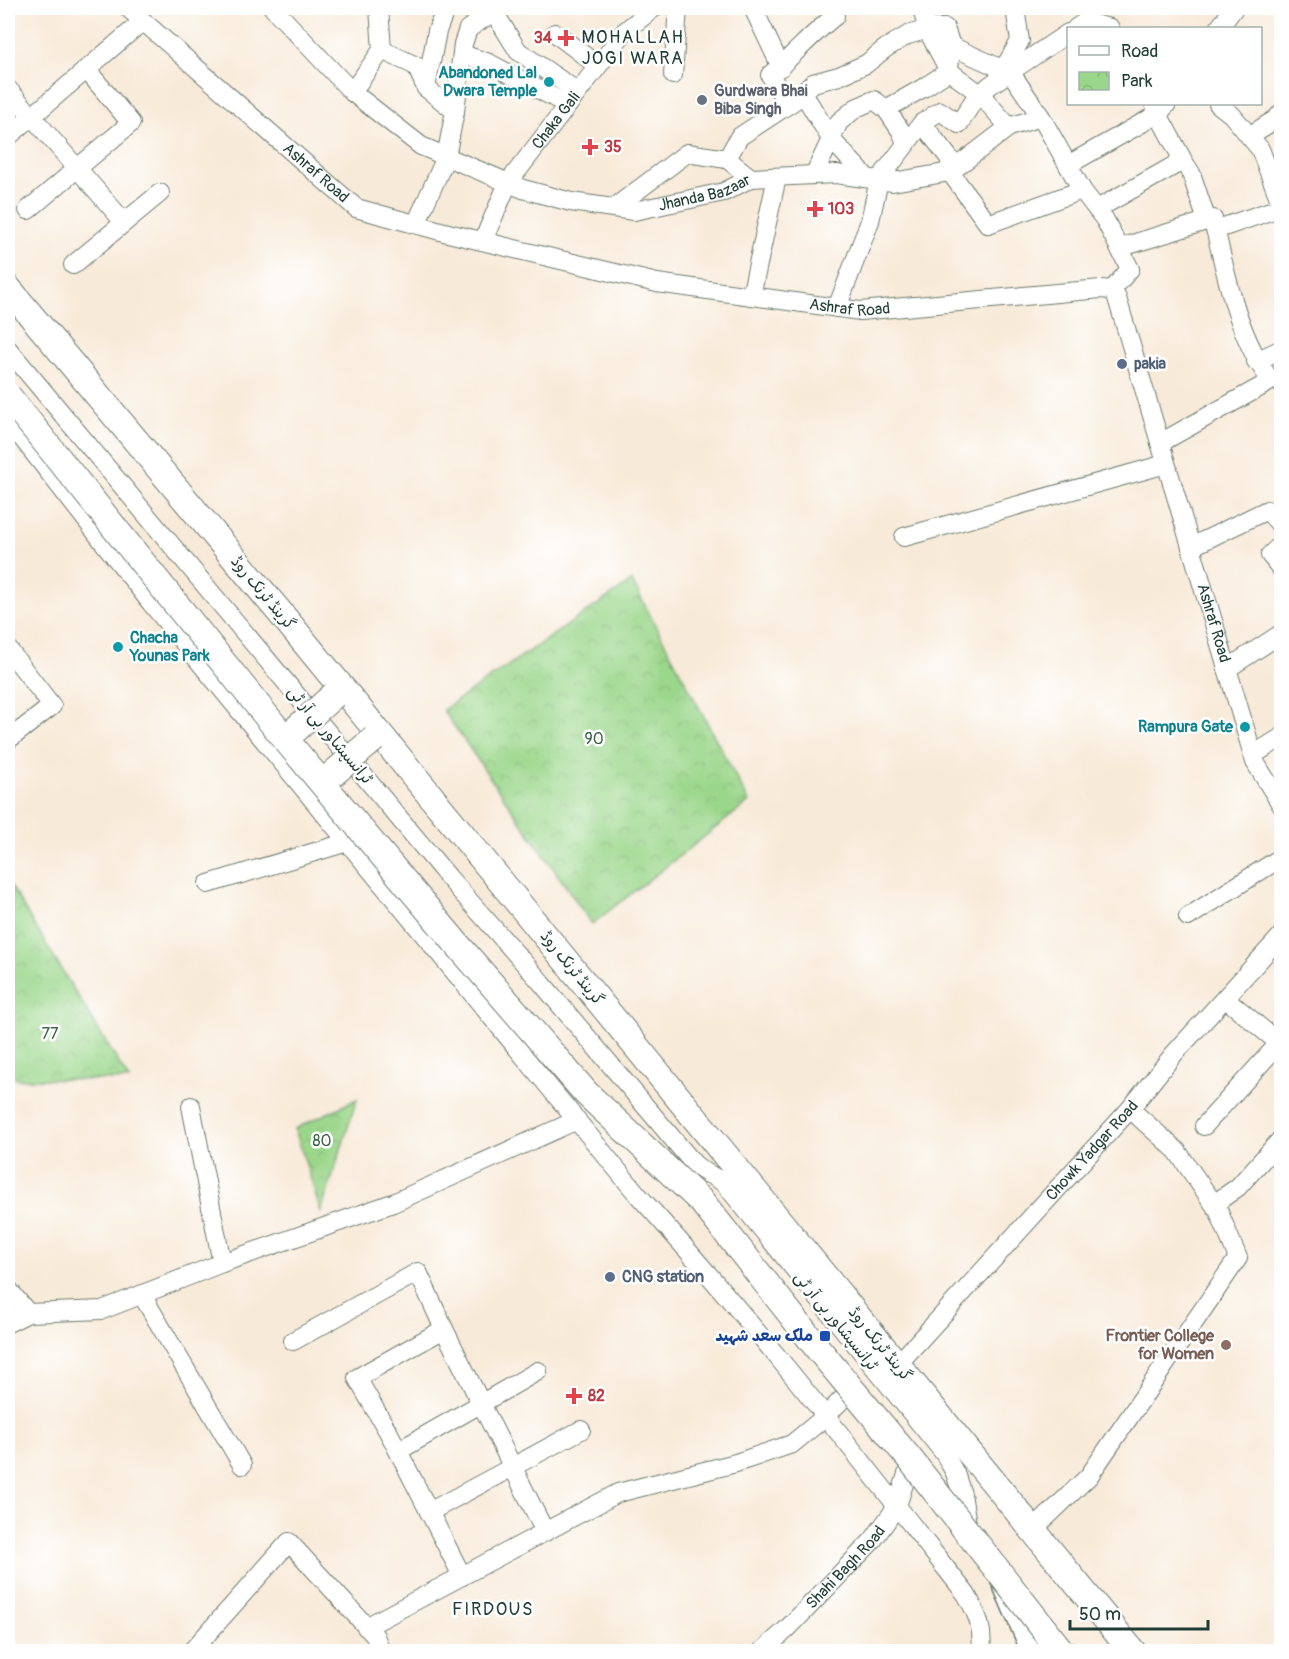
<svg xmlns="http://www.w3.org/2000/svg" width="1289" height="1659" font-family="Pangolin,'Playpen Sans Arabic',sans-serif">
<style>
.park{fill:url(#park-crowns);stroke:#5d8a60;stroke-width:1.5}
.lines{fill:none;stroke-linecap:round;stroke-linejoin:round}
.minor-casing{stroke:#6b7a6d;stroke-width:20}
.major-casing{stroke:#6b7a6d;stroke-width:25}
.highway-casing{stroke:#6b7a6d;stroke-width:28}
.minor{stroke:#fff;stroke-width:18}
.major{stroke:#fff;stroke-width:22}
.highway{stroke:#fff;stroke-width:26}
.highway-bridge-casing{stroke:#6b7a6d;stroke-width:28;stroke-linecap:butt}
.highway-bridge{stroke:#fff;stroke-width:26}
.health-dot{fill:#e0444e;stroke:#fff;stroke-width:2}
.culture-dot{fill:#0f9aa8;stroke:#fff;stroke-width:2}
.worship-dot{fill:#6b7280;stroke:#fff;stroke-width:2}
.service-dot{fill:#5c6f8a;stroke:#fff;stroke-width:2}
.transit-dot{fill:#1a4fb4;stroke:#fff;stroke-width:2}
.education-dot{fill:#8d6e63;stroke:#fff;stroke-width:2}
.labels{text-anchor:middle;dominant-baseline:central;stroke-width:5;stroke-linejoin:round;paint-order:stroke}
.health-label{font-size:16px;font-weight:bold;fill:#be3a42;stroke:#fff;text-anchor:start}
.culture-label{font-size:16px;font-weight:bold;fill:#0d838f;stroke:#fff;text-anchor:end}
.worship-label{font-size:16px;font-weight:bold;fill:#5b616d;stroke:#fff;text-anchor:start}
.street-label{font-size:16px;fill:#1f3d34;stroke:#fff}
.service-label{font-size:16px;font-weight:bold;fill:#4e5e75;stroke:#fff;text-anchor:start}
.park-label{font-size:16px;fill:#3e644a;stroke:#fff}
.transit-label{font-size:16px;font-weight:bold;fill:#164399;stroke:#fff;text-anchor:end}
.education-label{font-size:16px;font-weight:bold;fill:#785e54;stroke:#fff;text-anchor:end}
.neighbourhood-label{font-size:18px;letter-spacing:1.5px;fill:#1f3d34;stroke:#fff}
</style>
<defs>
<pattern id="park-crowns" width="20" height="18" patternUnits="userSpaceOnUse" patternTransform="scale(1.5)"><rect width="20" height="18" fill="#9bd78b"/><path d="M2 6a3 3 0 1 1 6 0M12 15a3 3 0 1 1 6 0" fill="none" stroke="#85b979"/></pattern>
</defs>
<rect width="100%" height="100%" fill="#fff"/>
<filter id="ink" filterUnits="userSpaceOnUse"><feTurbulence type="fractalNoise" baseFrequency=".0167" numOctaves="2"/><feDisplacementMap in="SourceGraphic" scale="12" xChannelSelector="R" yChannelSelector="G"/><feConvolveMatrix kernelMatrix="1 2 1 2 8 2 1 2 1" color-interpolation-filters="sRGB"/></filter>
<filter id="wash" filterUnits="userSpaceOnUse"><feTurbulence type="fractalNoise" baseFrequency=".008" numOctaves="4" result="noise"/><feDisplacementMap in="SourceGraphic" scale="24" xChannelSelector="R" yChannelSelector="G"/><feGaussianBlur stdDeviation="1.35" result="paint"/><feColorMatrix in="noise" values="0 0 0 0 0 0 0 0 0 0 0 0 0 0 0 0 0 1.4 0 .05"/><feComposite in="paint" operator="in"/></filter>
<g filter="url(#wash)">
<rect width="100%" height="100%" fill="#f8ead8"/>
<path class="park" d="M 632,581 L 749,802 L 592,924 L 443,710 Z
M 8,882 L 129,1080 L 16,1079 L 8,1067 Z
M 357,1099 L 321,1212 L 295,1129 Z"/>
</g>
<g filter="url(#ink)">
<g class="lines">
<g class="minor-casing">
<g id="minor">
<path id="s1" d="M 128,8 L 356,208 L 448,233 L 657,283 L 860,311 L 1101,289 L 1112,290 L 1117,298 L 1255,762 L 1282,806"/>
<path id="s2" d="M 273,8 L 352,92 L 421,146 L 523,189 L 571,202 L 634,211 L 724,192 L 751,178 L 836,174 L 893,182 L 950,172 L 988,224 L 1082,190 L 1105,220 L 1130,269 L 1112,290"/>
<path d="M 488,8 L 494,12 L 518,51 L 578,92"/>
<path d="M 753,8 L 781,67"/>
<path d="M 922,8 L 927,29 L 949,71 L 980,94 L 1009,127"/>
<path d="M 1076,28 L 1085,22 L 1110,28"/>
<path d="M 1219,28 L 1234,8"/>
<path d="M 555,33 L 598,66"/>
<path d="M 951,46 L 1011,73 L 1041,117 L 1082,190"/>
<path d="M 382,50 L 416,66 L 426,88 L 455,111 L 446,157 L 416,224"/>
<path d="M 462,54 L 489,63 L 568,105"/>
<path d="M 1003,70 L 1020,41 L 1015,8"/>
<path d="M 673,75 L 678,8"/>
<path d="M 426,88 L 437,31 L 446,8"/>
<path d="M 8,89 L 124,222"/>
<path d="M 352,92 L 382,50 L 379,8"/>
<path d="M 803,93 L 831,139 L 867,178"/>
<path d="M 1167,104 L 1158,114 L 1185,164"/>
<path d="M 1218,104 L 1232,115 L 1260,149 L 1282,206"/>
<path d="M 788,105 L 770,75 C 793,56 812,34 835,16 L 834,8"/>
<path d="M 886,109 L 901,131 L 906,143"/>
<path d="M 455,111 L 463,44 L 468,29 L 499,8"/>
<path d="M 922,123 L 950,159 L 950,172 L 1009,127 L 1041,117"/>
<path d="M 1249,136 L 1276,119 L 1282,112"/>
<path d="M 8,137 L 143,21"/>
<path d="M 1068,165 L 1158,114 L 1154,104"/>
<path d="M 751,178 L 727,159 L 739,137 L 794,101 L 813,83 L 839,76 L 866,64 L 886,48 L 908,35 L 932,28 L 945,28 L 951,46 L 949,71 L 923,88 L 886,109 L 874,100 L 856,108 L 839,122 L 814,175"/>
<path d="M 614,208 L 687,153 L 727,159"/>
<path d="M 1097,209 L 1177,164 L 1185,164 L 1191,173 L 1207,221"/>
<path d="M 28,210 L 131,123 L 86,69"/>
<path d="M 1215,230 L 1282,207"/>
<path id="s3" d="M 483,241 L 508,183 L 625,31 L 654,8"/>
<path d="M 1119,248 L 1213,219 C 1226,275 1237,335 1271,381 L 1160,443"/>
<path d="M 73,265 L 160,193"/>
<path d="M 751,296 L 777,177"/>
<path d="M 837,308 L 870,221 L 879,180 L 922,123 L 940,111 L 959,124 L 974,100 L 989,86 L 1068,33"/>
<path d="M 8,349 L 449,878 L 540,981 L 694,1164 C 704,1173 715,1176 725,1184 L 944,1453 L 955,1473 L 962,1494 L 968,1530"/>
<path d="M 1256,361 L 1282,349"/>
<path d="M 8,420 L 151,603 L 638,1195 C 754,1322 860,1459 966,1594 C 977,1613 984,1629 981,1652"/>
<path d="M 904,537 L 1166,464"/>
<path d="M 1282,544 L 1270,555 L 1282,570"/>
<path d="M 1191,547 L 1267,510 L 1282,527"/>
<path d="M 8,649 L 52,706 L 8,740"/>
<path d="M 1227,669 L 1282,633"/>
<path d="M 1253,755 L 1282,737"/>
<path d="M 208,884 L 348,842"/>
<path d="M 1188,917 L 1282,857"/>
<path d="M 1225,998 L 1279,1043"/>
<path d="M 191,1106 L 222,1263"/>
<path d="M 1204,1126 L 1282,1040"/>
<path d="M 1214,1204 L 1238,1187 L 1282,1138"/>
<path d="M 8,1289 L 28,1313"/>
<path d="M 142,1295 L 242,1465"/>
<path d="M 8,1323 L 28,1313 L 102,1310 L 222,1263 L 393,1203 L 577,1120"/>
<path d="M 444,1329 L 357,1378 L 390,1435 L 462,1576"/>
<path d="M 293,1341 L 418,1272 L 444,1329 L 545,1532"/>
<path id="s4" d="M 897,1365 L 1130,1109 L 1173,1055 L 1282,935"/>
<path d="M 398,1451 L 538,1371"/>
<path d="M 429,1512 L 581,1430"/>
<path d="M 1033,1530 L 1089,1476 L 1238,1258 L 1218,1210 L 1177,1151 L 1130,1109"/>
<path d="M 366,1627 L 618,1493 L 736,1463 L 792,1444 L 826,1416 L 848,1393"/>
<path d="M 191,1652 L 289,1542 L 375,1636 L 381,1652"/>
<path id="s5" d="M 761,1652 L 786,1630 L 873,1540 L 897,1506 L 909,1468"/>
</g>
</g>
<g class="major-casing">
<path id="major" d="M 1005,1587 L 1033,1652"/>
</g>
<g class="highway-casing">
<path id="highway" d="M 8,288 L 287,621 L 1133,1652"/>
</g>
<use href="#minor" class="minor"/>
<use href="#major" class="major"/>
<use href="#highway" class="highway"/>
<g class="highway-bridge-casing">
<path id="highway-bridge" d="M 8,396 L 285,739 L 456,943 L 586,1093 L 702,1202 L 819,1350 L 909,1458 L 1062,1652
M 285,739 L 334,695
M 322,783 L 374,739"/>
</g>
<use href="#highway-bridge" class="highway-bridge"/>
</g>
</g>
<g class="health-dot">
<path d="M563 29h6v6h6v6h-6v6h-6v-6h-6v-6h6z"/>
<path d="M587 138h6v6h6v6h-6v6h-6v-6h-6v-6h6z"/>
<path d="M812 200h6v6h6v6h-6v6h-6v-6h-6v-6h6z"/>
<path d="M571 1387h6v6h6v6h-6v6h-6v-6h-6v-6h6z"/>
</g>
<g class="culture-dot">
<circle cx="549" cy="82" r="6"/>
<circle cx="118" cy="647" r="6"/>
<circle cx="1245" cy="727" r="6"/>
</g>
<circle class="worship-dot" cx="702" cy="100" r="6"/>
<g class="service-dot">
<circle cx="1122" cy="364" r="6"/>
<circle cx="610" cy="1277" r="6"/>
</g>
<rect class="transit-dot" x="819" y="1330" width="12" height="12" rx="3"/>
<circle class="education-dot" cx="1226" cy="1345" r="6"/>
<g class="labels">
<g class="health-label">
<text x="552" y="38" text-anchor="end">34</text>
<text x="604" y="147">35</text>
<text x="828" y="209">103</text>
<text x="588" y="1396">82</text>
</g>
<g class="culture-label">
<text x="537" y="73">Abandoned Lal<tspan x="537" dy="18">Dwara Temple</tspan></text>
<text x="130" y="638" text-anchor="start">Chacha<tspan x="130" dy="18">Younas Park</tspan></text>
<text x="1233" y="727">Rampura Gate</text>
</g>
<g class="worship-label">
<text x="714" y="91">Gurdwara Bhai<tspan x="714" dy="18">Biba Singh</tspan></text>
</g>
<g class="street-label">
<text stroke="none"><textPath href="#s3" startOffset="142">Chaka Gali</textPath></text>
<text stroke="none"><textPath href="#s1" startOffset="250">Ashraf Road</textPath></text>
<text stroke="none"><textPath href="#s2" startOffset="500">Jhanda Bazaar</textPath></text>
<text stroke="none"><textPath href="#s1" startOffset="808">Ashraf Road</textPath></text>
<text transform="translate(263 593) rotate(50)">گرینڈ ٹرنک روڈ</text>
<text stroke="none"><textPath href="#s1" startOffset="1420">Ashraf Road</textPath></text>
<text transform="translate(330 735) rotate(50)">ٹرانسپشاور بی آر ٹی</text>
<text transform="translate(572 968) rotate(51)">گرینڈ ٹرنک روڈ</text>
<text stroke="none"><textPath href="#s4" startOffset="290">Chowk Yadgar Road</textPath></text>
<text transform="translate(836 1321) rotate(51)">ٹرانسپشاور بی آر ٹی</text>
<text transform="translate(880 1344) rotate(51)">گرینڈ ٹرنک روڈ</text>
<text stroke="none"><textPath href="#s5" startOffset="120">Shahi Bagh Road</textPath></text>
</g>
<g class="service-label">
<text x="1134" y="364">pakia</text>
<text x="622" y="1277">CNG station</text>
</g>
<g class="park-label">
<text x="594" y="739">90</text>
<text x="50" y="1034">77</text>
<text x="322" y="1141">80</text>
</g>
<g class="transit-label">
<text x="813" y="1336">ملک سعد شہید</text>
</g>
<g class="education-label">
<text x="1214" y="1336">Frontier College<tspan x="1214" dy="18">for Women</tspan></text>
</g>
<g class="neighbourhood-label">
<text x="633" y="37">MOHALLAH<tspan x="633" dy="21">JOGI WARA</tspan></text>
<text x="493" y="1609">FIRDOUS</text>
</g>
</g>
<rect width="1289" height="1659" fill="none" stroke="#fff" stroke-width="30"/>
<rect x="1067" y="27" width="195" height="78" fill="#ffffff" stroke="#a5b1ae" stroke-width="1.5"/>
<rect x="1079" y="46" width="30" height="9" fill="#ffffff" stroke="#a5b1ae" stroke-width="1.5"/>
<text x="1121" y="57" font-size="18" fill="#1f3d34">Road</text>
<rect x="1079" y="72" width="30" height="18" fill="url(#park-crowns)" stroke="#a5b1ae" stroke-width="1.5"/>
<text x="1121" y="87" font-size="18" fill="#1f3d34">Park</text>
<path d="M1070 1620v9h138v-9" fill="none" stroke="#1f3d34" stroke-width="3"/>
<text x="1079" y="1620" font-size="18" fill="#1f3d34" stroke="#ffffff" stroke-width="4.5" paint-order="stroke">50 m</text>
</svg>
